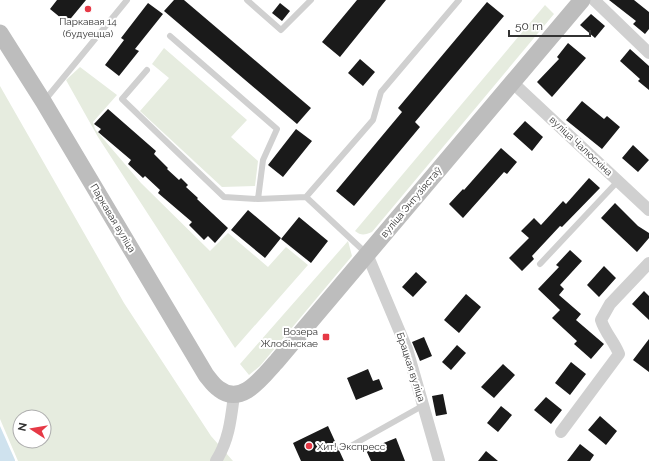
<svg xmlns="http://www.w3.org/2000/svg" width="649" height="461" font-family="Raleway,sans-serif">
<style>
.green{fill:#e6ecdf;fill-rule:evenodd}
.water{fill:#cfe2ee}
.building{fill:#1a1a1a}
.lines{fill:none;stroke-linecap:round;stroke-linejoin:round}
.service{stroke:#d0d0d0;stroke-width:6}
.minor{stroke:#d0d0d0;stroke-width:12}
.secondary{stroke:#bdbdbd;stroke-width:17}
.poi-dot{fill:#e63946;stroke:#fff;stroke-width:1.5}
.labels{text-anchor:middle;dominant-baseline:central;stroke-width:4;stroke-linejoin:round;paint-order:stroke}
.poi-label{font-size:10px;fill:#333;stroke:#fff}
.street-label{font-size:10px;fill:#333;stroke:#fff}
</style>
<rect width="100%" height="100%" fill="#fff"/>
<path class="green" d="M 545,5 L 554,14 L 372,232 C 365,235 361,236 355,231 Z
M 164,48 L 247,120 L 231,137 L 258,161 L 255,186 L 222,187 L 140,111 L 169,78 L 152,64 Z
M 80,67 L 117,95 L 93,122 L 95,129 L 141,183 L 210,251 L 228,233 L 268,267 L 286,247 L 308,265 L 235,348 L 98,137 L 66,80 Z
M 0,86 L 124,303 L 211,436 L 233,461 L 18,461 L 0,419 ZM 20,417 L 44,417 L 44,441 L 20,441 Z
M 348,241 L 352,256 L 260,366 L 249,375 L 240,364 Z"/>
<path class="water" d="M 0,426 L 15,460 L 15,461 L 0,461 Z"/>
<path class="building" d="M 57,0 L 86,0 L 67,23 L 50,9 Z
M 174,0 L 184,0 L 311,108 L 297,124 L 164,11 Z
M 357,0 L 386,0 L 340,57 L 322,42 Z
M 609,0 L 634,0 L 649,12 L 649,29 L 645,34 L 633,24 L 636,21 Z
M 487,2 L 504,16 L 415,122 L 420,127 L 354,206 L 336,191 L 402,112 L 398,108 Z
M 148,3 L 163,14 L 135,49 L 139,51 L 119,76 L 105,65 L 124,40 L 121,38 Z
M 280,3 L 290,11 L 282,21 L 272,13 Z
M 591,14 L 605,26 L 595,38 L 580,25 Z
M 568,43 L 586,58 L 552,97 L 537,82 L 559,59 L 557,57 Z
M 630,49 L 649,66 L 649,90 L 638,81 L 640,79 L 620,61 Z
M 360,59 L 375,72 L 363,86 L 348,73 Z
M 582,101 L 604,119 L 607,116 L 620,127 L 602,149 L 566,120 Z
M 108,109 L 156,151 L 154,154 L 168,168 L 167,169 L 179,180 L 181,178 L 188,185 L 186,187 L 198,198 L 197,199 L 228,228 L 215,243 L 208,236 L 204,240 L 189,225 L 192,222 L 158,193 L 160,190 L 145,176 L 143,178 L 128,164 L 131,160 L 98,132 L 101,129 L 94,124 Z
M 525,121 L 543,137 L 532,151 L 513,134 Z
M 296,129 L 312,141 L 283,177 L 268,165 Z
M 633,145 L 649,160 L 638,172 L 622,158 Z
M 501,148 L 517,162 L 507,174 L 504,172 L 463,218 L 449,204 L 463,189 L 464,190 Z
M 589,178 L 600,188 L 562,227 L 560,226 L 532,256 L 534,259 L 522,271 L 509,258 L 529,238 L 521,231 L 534,218 L 541,225 L 563,201 L 566,204 Z
M 615,203 L 638,226 L 649,233 L 649,238 L 637,252 L 601,218 Z
M 248,210 L 281,238 L 265,258 L 231,230 Z
M 299,217 L 328,241 L 311,263 L 281,239 Z
M 570,250 L 582,261 L 560,285 L 564,289 L 559,295 L 581,314 L 576,320 L 604,344 L 591,359 L 574,344 L 577,341 L 552,318 L 560,310 L 538,289 L 559,267 L 556,265 Z
M 604,266 L 616,278 L 599,297 L 587,285 Z
M 416,272 L 427,282 L 413,297 L 402,287 Z
M 644,291 L 649,296 L 649,320 L 632,304 Z
M 466,294 L 481,307 L 459,333 L 444,320 Z
M 424,337 L 432,356 L 420,361 L 412,342 Z
M 649,339 L 649,372 L 633,360 Z
M 457,345 L 466,353 L 451,370 L 442,362 Z
M 571,362 L 586,374 L 570,395 L 555,383 Z
M 503,364 L 515,375 L 494,398 L 481,387 Z
M 368,369 L 373,381 L 379,379 L 383,389 L 356,400 L 347,378 Z
M 443,394 L 447,414 L 436,416 L 432,396 Z
M 546,397 L 562,410 L 551,424 L 534,410 Z
M 501,406 L 512,415 L 498,432 L 487,423 Z
M 600,416 L 617,431 L 606,445 L 588,430 Z
M 328,426 L 344,461 L 301,461 L 293,443 Z
M 396,438 L 405,461 L 371,461 L 366,450 Z
M 580,444 L 594,455 L 590,461 L 567,461 Z
M 486,451 L 498,461 L 478,461 Z"/>
<g class="lines">
<path class="service" d="M 247,0 L 281,30 L 311,0
M 170,36 L 277,129 L 263,160 L 258,199 L 306,197 L 366,253
M 147,70 L 122,99 L 224,197 L 258,199
M 45,100 L 127,0
M 306,197 L 373,120 L 381,92 L 459,0
M 540,264 L 618,181
M 349,447 L 424,405"/>
<path class="minor" d="M 594,0 L 649,53
M 513,83 L 649,210
M 367,254 L 407,349 L 439,461
M 561,432 L 619,354 C 614,341 605,333 601,320 L 610,304 L 649,263
M 216,461 C 229,440 231,419 234,395"/>
<path class="secondary" d="M 0,33 L 43,101 L 206,375 C 210,380 214,386 219,389 C 242,407 263,376 277,361 L 582,0"/>
</g>
<g class="poi-dot">
<circle cx="88" cy="9" r="4"/>
<rect x="322" y="333" width="8" height="8" rx="2"/>
<circle cx="309" cy="446" r="4"/>
</g>
<g class="labels">
<g class="poi-label">
<text x="88" y="21">Паркавая 14<tspan x="88" dy="12">(будуецца)</tspan></text>
<text x="318" y="331" text-anchor="end">Возера<tspan x="318" dy="12">Жлобінскае</tspan></text>
<text x="317" y="446" text-anchor="start">Хит! Экспресс</text>
</g>
<g class="street-label">
<text transform="translate(581 146) rotate(43)">вуліца Чалюскіна</text>
<text transform="translate(411 202) rotate(-50)">вуліца Энтузіястаў</text>
<text transform="translate(113 218) rotate(59)">Паркавая вуліца</text>
<text transform="translate(411 367) rotate(72)">Брацкая вуліца</text>
</g>
</g>
<g transform="translate(32 429) rotate(282)"><circle r="19" fill="#ffffff" stroke="#adadad"/>
<path d="M0-3L7 15L0 10L-7 15Z" fill="#e63946"/>
<text y="-6" font-size="11" font-weight="bold" text-anchor="middle" fill="#333333">N</text>
</g>
<path d="M509 30v6h81v-6" fill="none" stroke="#333333" stroke-width="2"/>
<text x="515" y="30" font-size="12" fill="#333333" stroke="#ffffff" stroke-width="3" paint-order="stroke">50 m</text>
</svg>
